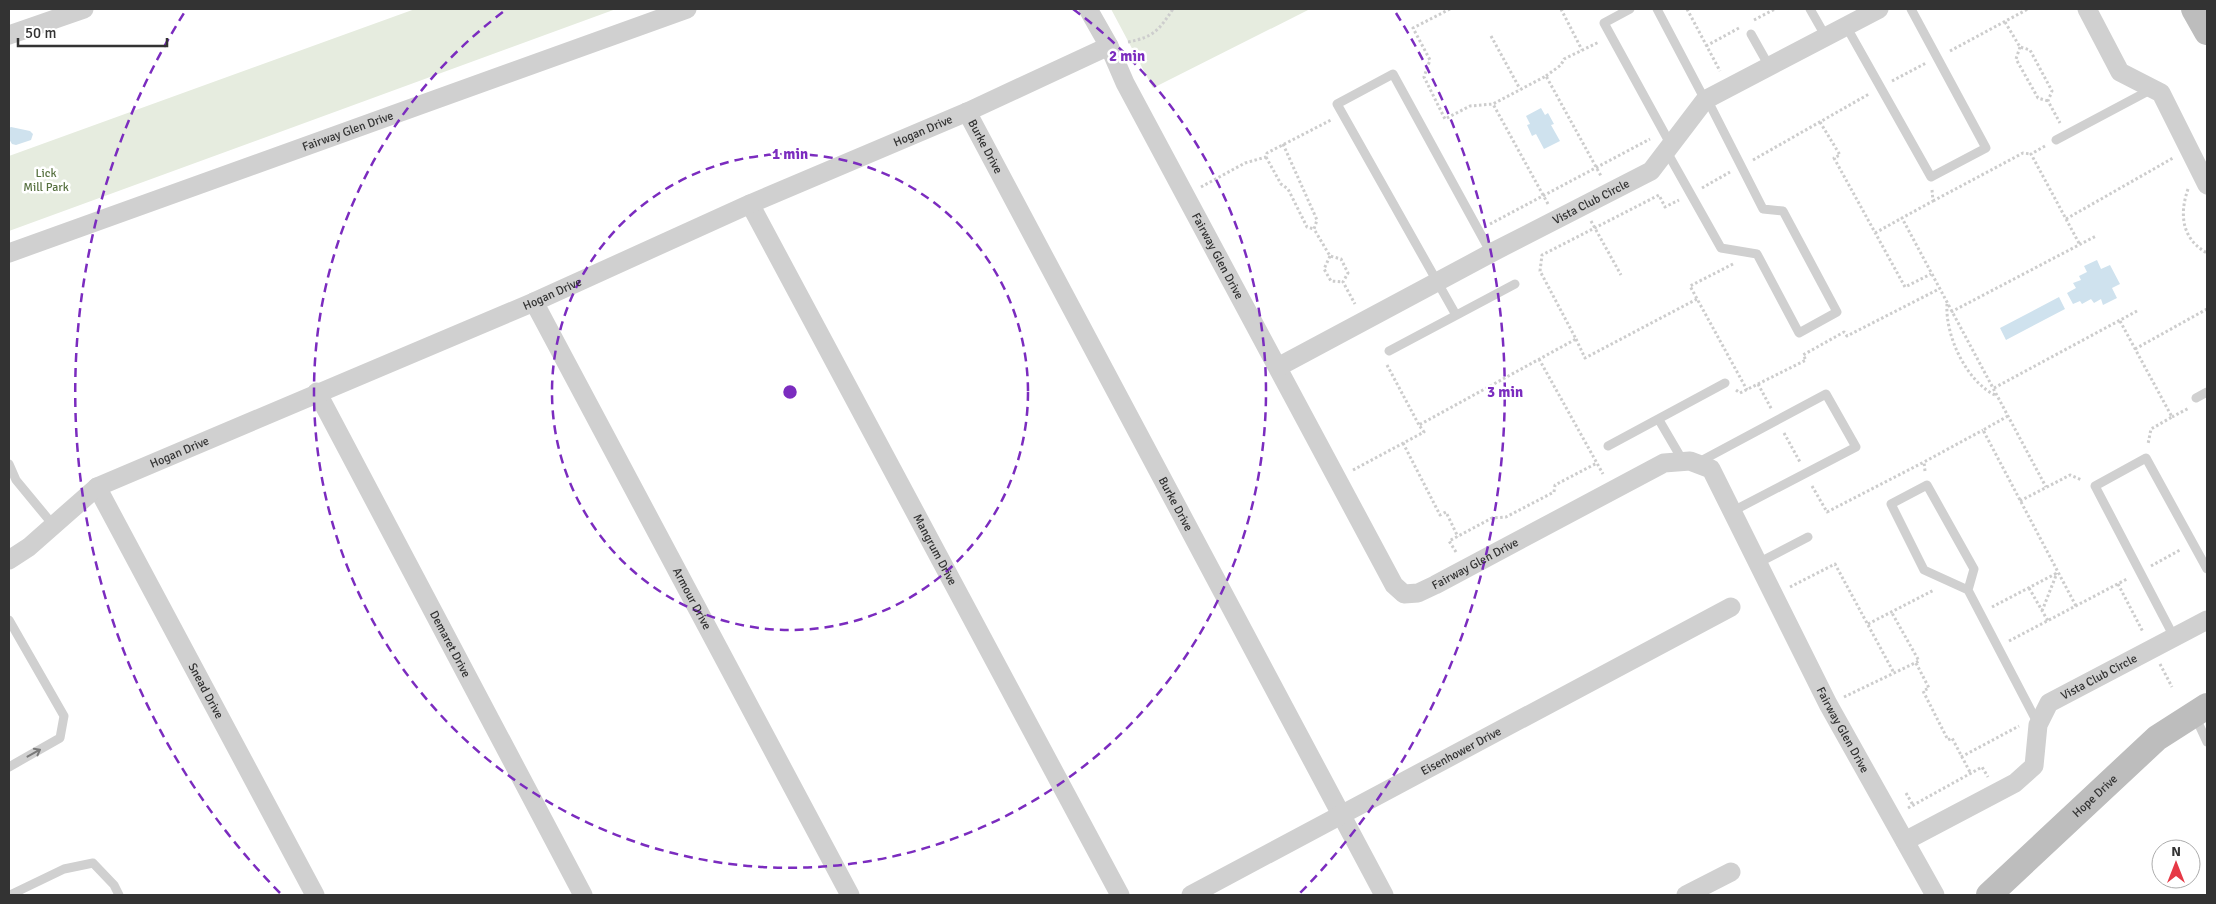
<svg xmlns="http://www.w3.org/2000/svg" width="2216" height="904" font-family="Signika,sans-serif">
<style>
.green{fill:#e6ecdf}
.water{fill:#cfe2ee}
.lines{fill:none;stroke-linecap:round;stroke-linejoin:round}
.path{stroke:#cdcdcd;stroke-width:3;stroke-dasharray:2.5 2.5;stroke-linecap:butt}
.lane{stroke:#d0d0d0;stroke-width:9}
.street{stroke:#d0d0d0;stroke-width:19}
.secondary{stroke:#bdbdbd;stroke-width:26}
.oneway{stroke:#7a7a7a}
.ring{fill:none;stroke:#7b2cbf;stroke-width:2.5;stroke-dasharray:9 6}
.labels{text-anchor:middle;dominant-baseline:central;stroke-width:5;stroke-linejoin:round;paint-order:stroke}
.street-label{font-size:12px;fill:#333;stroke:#fff}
.park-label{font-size:12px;fill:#56703f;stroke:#fff}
.centre{fill:#7b2cbf;stroke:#fff;stroke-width:2.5}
.ring-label{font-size:15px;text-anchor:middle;font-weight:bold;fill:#7b2cbf;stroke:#fff;stroke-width:5;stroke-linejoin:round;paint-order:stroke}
</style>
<rect width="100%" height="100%" fill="#fff"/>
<path class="green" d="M 415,9 L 616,9 L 9,231 L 9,156 Z
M 1111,9 L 1310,9 L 1153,88 Z"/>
<path class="water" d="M 1541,108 L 1545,115 L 1548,113 L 1554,124 L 1551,125 L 1560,141 L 1544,149 L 1536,134 L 1532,136 L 1527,125 L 1530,124 L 1526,116 Z
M 11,127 L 30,131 L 33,134 L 31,140 L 16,145 L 12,144 L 9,139 L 9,128 Z
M 2097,260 L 2101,269 L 2110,265 L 2120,284 L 2112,288 L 2117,298 L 2103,305 L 2101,299 L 2094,303 L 2091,299 L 2082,304 L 2080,301 L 2073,304 L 2067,293 L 2076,288 L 2073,283 L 2081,280 L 2079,276 L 2087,272 L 2084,266 Z
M 2059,297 L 2065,309 L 2006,340 L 2000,328 Z"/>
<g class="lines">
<path class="path" d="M 1450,9 L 1413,28 L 1430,60 L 1424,77 L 1445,119 L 1470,106 L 1493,104
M 1561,9 L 1582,50
M 1687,9 L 1720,71
M 1754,20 L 1775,9
M 2005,22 L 2020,47 L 2030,50 L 2052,91 L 2048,101 L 2060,123
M 1491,36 L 1520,89
M 1128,42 C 1154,37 1159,30 1173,9
M 1706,46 L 1739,28
M 2020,47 L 2016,59 L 2038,98 L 2048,101
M 1950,51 L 2028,9
M 1546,76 L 1561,65 L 1564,59 L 1599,42
M 1892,81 L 1926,63
M 1820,122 L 1840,155 L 1834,158 L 1905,287 L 1931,274
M 1283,144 L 1317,220 L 1314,229 L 1330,256 L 1341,259 L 1348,273 L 1343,282 L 1355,304
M 2045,146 L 2031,154 L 2080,245
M 1266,157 L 1281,184 L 1288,189 L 1307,227 L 1314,229
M 1753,160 L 1869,94
M 1201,187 L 1245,163 L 1266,157 L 1267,153 L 1331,120
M 1702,188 L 1730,172
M 2188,189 C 2179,215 2182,239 2207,253
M 1932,190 L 1933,201 L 1902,218 L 2046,487
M 1933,201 L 2023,153 L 2031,154
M 1548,204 L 1493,104 L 1546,76 L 1601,176
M 2066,219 L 2173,158
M 1591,221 L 1621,275
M 1490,224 L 1650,139
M 1875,233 L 1902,218
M 1330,256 L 1324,269 L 1331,281 L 1343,282
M 1733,264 L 1690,286 L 1747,390
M 1947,304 C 1945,336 1967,383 1997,396
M 1951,312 L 2096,236
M 2120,321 L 2172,417 L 2151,429 L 2148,444
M 1576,339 L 1585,358 L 1697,299
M 2135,349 L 2207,309
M 1539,359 L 1603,474
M 1387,365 L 1419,425
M 1758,384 L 1772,410
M 1994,388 L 2137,311
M 1736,390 L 1740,393 L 1806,360 L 1803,355 L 1844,332 L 1847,336 L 1939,289
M 2008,416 L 1983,430 L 2076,606
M 2172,417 L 2189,408
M 1784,433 L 1800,462
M 1403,443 L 1440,515 L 1446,512 L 1458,537
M 1353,470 L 1424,432 L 1419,425 L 1576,339 L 1540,271 L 1542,255 L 1659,195 L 1665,207 L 1679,200
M 1925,471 L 1924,462 L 1983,430
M 1812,486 L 1827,512 L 1924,462
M 2020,501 L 2070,475 L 2082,480
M 1456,552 L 1449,541 L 1492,518 L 1506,517 L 1554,492 L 1555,485 L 1597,463
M 2151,566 L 2180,550
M 2118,584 L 2143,632
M 1790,587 L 1835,564 L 1894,673
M 2029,588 L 2048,621
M 1992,607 L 2057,573
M 2042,611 L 2057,573
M 1868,624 L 1934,590
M 2009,641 L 2127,579
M 1916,663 L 1929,688 L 1923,691 L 1948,740 L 1952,738 L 1971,774
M 2160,664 L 2172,687
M 1844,697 L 1919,661 L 1892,613
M 1961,757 L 2019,726
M 1906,793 L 1913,805
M 1908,808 L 1982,767 L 1988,777"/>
<path class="lane" d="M 1630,9 L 1604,23 L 1672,147
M 1657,9 L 1705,100
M 1810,9 L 1826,37
M 1846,26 L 1931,177 L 1986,148 L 1911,9
M 1751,34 L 1769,66
M 2056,140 L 2152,89
M 1667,152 L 1721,248 L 1757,254 L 1799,333 L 1837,312 L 1783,211 L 1763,209 L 1707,99
M 1456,315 L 1337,104 L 1393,74 L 1491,253
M 1389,351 L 1515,284
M 2196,398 L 2207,392
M 1659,420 L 1683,461
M 1608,446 L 1725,383
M 1699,462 L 1826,394 L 1856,447 L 1733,511
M 9,464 L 16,480 L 54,526
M 1758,563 L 1808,537
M 1968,590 L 1924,570 L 1891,504 L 1927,485 L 1974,569 L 1968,590 L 2038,724
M 9,620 L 64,716 L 60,738 L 9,767
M 2174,637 L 2095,486 L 2146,458 L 2207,569
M 2195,716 L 2207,742
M 10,895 L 64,869 L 93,863 L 114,885 L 119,895"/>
<g class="street">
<path id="s1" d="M 1088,9 L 1109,46 L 1125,83 L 1394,585 L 1404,594 L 1418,593 L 1435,585 L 1664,463 L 1690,461 L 1711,469 L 1828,704 L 1935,895"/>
<path d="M 2087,9 L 2120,72 L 2161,93 L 2207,185"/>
<path d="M 9,35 L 84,9"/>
<path id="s2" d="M 967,112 L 1384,895"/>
<path id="s3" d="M 750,204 L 1120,895"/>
<path id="s4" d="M 9,253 L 687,9"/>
<path id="s5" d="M 534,302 L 850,895"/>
<path id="s6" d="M 1278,367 L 1491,253 L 1651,171 L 1705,100 L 1879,9"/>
<path id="s7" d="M 317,392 L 583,895"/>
<path id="s8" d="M 97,487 L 315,895"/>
<path id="s9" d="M 9,560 L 29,547 L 97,487 L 534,302 L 750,204 L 967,112 L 1109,46"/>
<path id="s10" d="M 1905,841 L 2015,783 L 2034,766 L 2038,725 L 2049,703 L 2207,620"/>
<path id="s11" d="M 1191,895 L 1731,607"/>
<path d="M 1686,895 L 1731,872"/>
</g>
<g class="secondary">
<path d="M 2194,9 L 2207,32"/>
<path id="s12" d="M 1989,895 L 2157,738 L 2207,706"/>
</g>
</g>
<defs><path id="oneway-shaft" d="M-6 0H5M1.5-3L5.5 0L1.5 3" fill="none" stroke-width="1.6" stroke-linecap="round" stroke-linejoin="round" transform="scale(1.25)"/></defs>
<use class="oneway" href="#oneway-shaft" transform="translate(34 753) rotate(-29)"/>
<g class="ring">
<circle cx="790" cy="392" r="238"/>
<path d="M1073 9A476 476 0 1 1 507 9"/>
<path d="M280 893A715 715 0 0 1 184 13M1396 13A715 715 0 0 1 1300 893"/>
</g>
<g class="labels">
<g class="street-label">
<text stroke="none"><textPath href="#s4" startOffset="360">Fairway Glen Drive</textPath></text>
<text stroke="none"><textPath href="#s9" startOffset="1014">Hogan Drive</textPath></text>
<text stroke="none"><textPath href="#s2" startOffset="39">Burke Drive</textPath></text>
<text stroke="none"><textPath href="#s6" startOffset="354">Vista Club Circle</textPath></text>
<text stroke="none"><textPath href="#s1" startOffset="279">Fairway Glen Drive</textPath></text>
<text stroke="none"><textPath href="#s9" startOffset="609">Hogan Drive</textPath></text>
<text stroke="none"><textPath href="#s9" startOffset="204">Hogan Drive</textPath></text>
<text stroke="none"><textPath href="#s2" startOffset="444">Burke Drive</textPath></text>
<text stroke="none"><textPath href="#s3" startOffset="392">Mangrum Drive</textPath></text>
<text stroke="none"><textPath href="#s1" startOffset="744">Fairway Glen Drive</textPath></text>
<text stroke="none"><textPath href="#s5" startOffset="336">Armour Drive</textPath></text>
<text stroke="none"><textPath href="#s7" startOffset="285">Demaret Drive</textPath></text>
<text stroke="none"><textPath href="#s10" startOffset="272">Vista Club Circle</textPath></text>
<text stroke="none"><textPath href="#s8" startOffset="231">Snead Drive</textPath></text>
<text stroke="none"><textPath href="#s1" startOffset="1299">Fairway Glen Drive</textPath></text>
<text stroke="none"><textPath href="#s11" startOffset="306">Eisenhower Drive</textPath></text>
<text stroke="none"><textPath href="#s12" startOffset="145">Hope Drive</textPath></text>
</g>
<g class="park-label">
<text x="46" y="173">Lick<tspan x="46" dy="14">Mill Park</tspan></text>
</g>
</g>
<circle cx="790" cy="392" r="8" class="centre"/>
<g class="ring-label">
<text x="1127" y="61">2 min</text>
<text x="790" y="159">1 min</text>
<text x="1505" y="397">3 min</text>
</g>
<rect width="2216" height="904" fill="none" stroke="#333333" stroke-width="20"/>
<g transform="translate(2176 864)"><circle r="24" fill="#ffffff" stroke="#adadad"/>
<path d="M0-4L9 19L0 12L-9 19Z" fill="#e63946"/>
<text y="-8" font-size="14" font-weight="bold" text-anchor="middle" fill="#333333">N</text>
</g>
<path d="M18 38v8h149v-8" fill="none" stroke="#333333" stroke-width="2.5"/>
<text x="25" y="38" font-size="15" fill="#333333" stroke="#ffffff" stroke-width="4" paint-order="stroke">50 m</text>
</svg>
